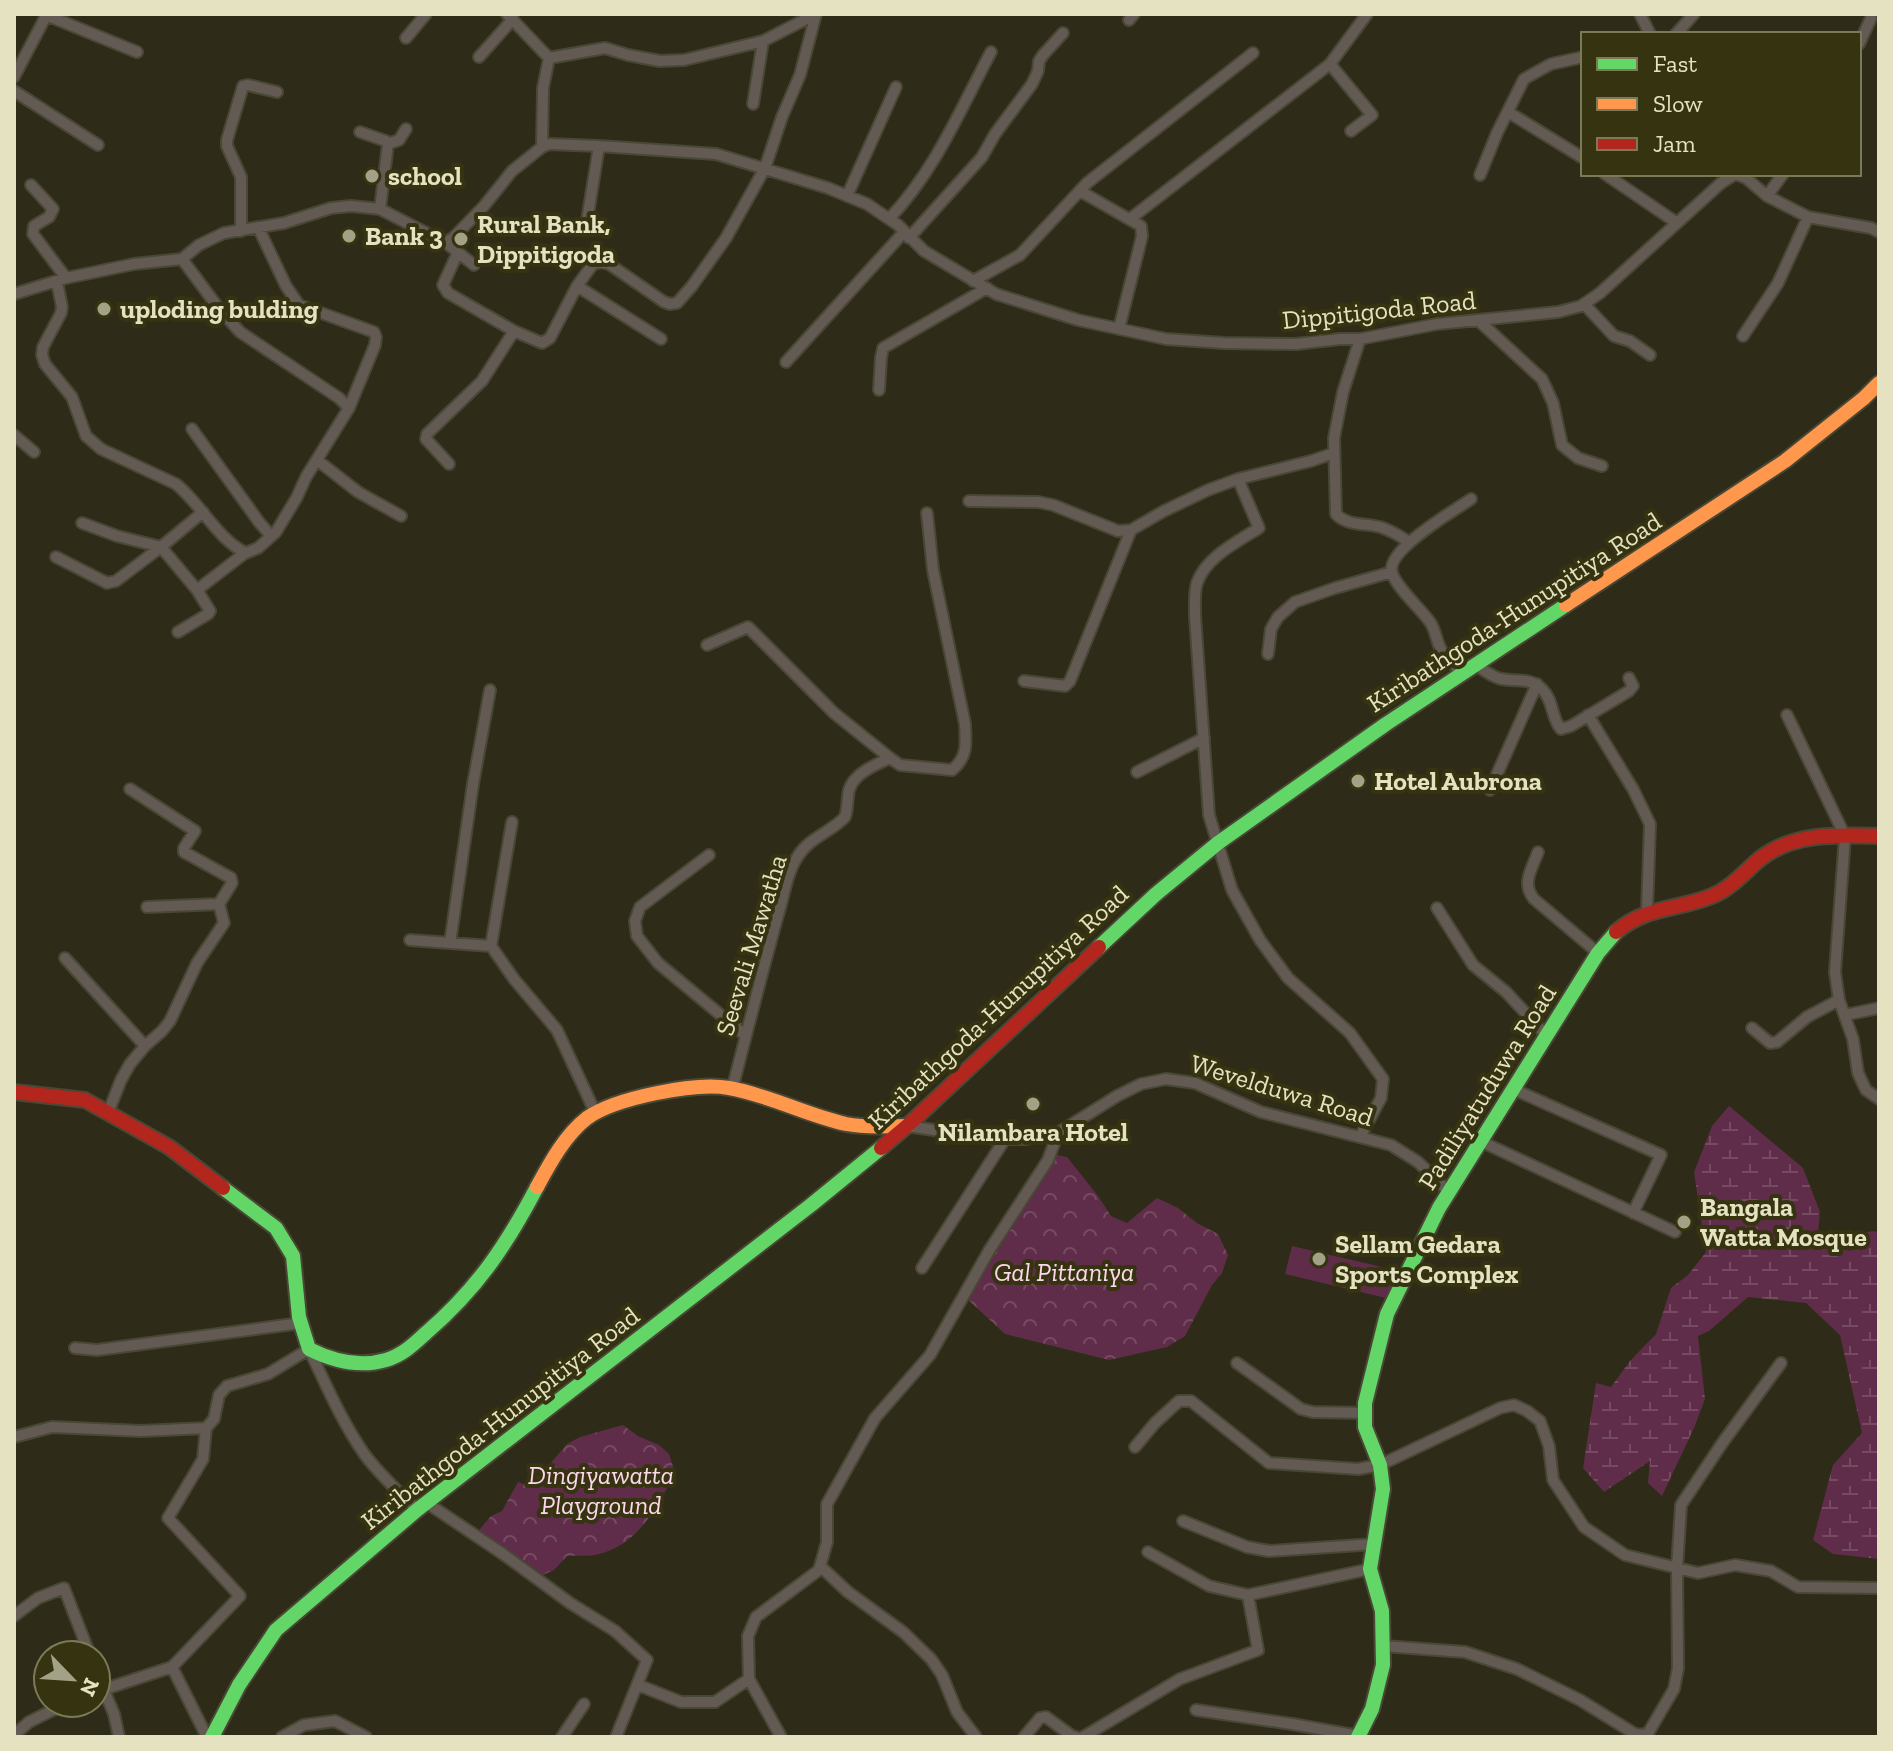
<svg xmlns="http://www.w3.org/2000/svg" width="1893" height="1751" font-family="'Zilla Slab',serif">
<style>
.grass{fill:#5f2d49}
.wetland{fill:url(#wetland-marsh)}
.park{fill:url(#park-crowns)}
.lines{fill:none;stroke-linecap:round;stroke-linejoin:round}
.street-casing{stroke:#494735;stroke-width:14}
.fast-casing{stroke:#494735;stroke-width:18}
.slow-casing{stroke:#494735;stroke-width:18}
.jam-casing{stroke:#494735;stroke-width:18}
.street{stroke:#635a54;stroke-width:10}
.fast{stroke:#63d668;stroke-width:14}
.slow{stroke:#ff974d;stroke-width:14}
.jam{stroke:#b3261e;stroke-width:14}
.poi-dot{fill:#a4a286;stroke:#363310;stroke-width:3}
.labels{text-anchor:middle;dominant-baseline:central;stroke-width:8;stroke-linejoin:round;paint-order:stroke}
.poi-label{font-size:26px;font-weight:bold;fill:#e4e2c1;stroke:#363310;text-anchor:start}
.street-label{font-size:26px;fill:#e4e2c1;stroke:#363310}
.park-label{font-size:26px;font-style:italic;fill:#fdd7eb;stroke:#363310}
</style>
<defs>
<pattern id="wetland-marsh" width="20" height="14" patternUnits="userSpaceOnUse" patternTransform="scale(2)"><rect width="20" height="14" fill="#5f2d49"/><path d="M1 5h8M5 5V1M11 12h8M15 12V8" fill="none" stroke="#764b61"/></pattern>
<pattern id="park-crowns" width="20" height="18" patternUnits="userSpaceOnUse" patternTransform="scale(2)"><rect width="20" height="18" fill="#5f2d49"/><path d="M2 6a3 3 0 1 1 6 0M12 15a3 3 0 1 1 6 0" fill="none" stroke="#764b61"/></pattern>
</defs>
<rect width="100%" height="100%" fill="#2e2c18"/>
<path class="grass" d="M 1292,1246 L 1408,1273 L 1394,1300 L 1285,1274 Z"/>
<path class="wetland" d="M 1729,1106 L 1803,1168 L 1820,1212 L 1818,1234 L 1836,1247 L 1850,1251 C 1857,1239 1862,1228 1879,1232 L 1879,1559 L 1833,1554 L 1813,1540 L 1833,1465 L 1862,1433 L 1840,1335 L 1806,1303 L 1748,1297 L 1709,1331 L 1698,1336 L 1705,1399 L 1694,1428 L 1662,1496 L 1648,1483 L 1650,1461 L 1604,1492 L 1583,1468 L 1596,1383 L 1611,1387 L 1630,1361 L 1656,1334 L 1671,1288 L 1688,1275 L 1706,1252 L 1694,1172 L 1712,1126 Z"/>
<path class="park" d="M 1051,1154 L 1067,1157 L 1098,1196 L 1111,1216 L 1127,1223 L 1157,1198 L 1178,1208 L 1197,1223 L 1218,1234 L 1228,1255 L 1222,1273 L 1212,1285 L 1185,1336 L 1167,1347 L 1109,1360 L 1005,1334 L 964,1296 Z
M 623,1425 L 638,1436 L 659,1445 L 669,1454 L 675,1473 C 657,1507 639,1544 599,1554 C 589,1557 577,1555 567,1556 L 554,1570 L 536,1578 L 475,1535 L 491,1516 L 502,1511 L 518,1482 L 526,1485 L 543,1472 L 567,1444 L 580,1437 Z"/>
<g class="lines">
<g class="street-casing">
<path id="street" d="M 507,14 L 549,58
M 1640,14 L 1650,34
M 46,15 L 137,52
M 1129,20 L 1134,14
M 1676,34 L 1694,14
M 406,38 L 426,14
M 1859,44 L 1871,18
M 479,57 L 513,19
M 1330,64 L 1372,115 L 1351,131
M 14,77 L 47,14
M 14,91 L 98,145
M 753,104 L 763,41
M 1508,112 L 1583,158
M 360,132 L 386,141 L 388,144 L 380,209
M 388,144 L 399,140 L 406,129
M 542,147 L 543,88 L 549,58 L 605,48 L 628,55 L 660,61 L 684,60 L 763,41 L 806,19 L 811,14
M 1605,174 L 1677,223
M 1480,175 L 1497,133 L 1524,79 L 1551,64 L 1583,57
M 31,185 L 53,209 L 49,217 L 34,226 L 33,234 L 66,278
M 1080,191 L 1141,226 L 1142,236 L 1119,329
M 847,196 L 896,87
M 1767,196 L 1783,174
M 889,219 C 936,169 959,112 991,52
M 1130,219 L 1330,64 L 1367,14
M 258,227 L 286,286 L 299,305 L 374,332 L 376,337 L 375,345 L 349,408
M 586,227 L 599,146
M 241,231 L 241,177 L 227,146 L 227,140 L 243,86 L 248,85 L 277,92
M 909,238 L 982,157 L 995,134 L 1032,84 L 1038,71 L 1039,61 L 1043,55 L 1063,33
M 445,242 L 474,265
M 458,252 L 443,285 L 448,293 L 514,331 L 542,343 L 550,338 L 577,286 L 593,264 L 601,262 L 609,264 L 664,302 L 670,304 L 677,303 L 692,286 L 726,238 L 765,168 L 782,117 L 800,75 L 816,14
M 973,281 L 1020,255 L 1087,183 L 1253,53
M 57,282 L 62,307 L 61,313 L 43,347 L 42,355 L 45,364 L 72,397 L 86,436 L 101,449 L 176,484 C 201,504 217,539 246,553 L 258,548 L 276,532 L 297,497 L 306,477 L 349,408 L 339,398 L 240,332 L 217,306 L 182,259
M 577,286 L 661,339
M 14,294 L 66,278 L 134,264 L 182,259 L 199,245 L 224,233 L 284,223 L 331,208 L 351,206 L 380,209 L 434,237 L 447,242 L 454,237 L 484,206 L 512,171 L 542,147 L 549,144 L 599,146 L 716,154 L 828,188 L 867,204 L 898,225 L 924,251 L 996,294 L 1078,320 L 1166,339 L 1224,343 L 1296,344 L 1340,339 L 1360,339 L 1437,324 L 1558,312 L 1581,306 L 1600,293 L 1721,183 L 1735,174 L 1746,178 L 1767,196 L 1808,217 L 1871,228 L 1879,232
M 1584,304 L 1614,336 L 1630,341 L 1650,355
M 1478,320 L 1542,379 L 1553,403 L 1562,445 L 1578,458 L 1602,466
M 1743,336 L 1778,283 L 1808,217
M 1360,339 L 1343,392 L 1334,438 L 1336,514 C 1347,526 1365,523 1380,527 C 1391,530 1400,536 1409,542
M 786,362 L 904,232
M 879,390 L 881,358 L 883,348 L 987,288
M 192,429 L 259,522 L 271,536
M 14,435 L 34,452
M 1334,453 L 1311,461 L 1238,479 L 1259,528 C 1237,542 1206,557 1197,583 C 1194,592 1195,606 1195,616 L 1209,815 L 1232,890 L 1260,940 L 1288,978 L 1350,1033 L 1383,1079 L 1381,1098 L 1360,1137
M 317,460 L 358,492 L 401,516
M 449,464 L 426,439 L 427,434 L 482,381 L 514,331
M 969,501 L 1038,502 L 1053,505 L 1118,531 L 1131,530 L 1164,511 L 1208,490 L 1238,479
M 82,523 L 117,536 L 161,547 L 203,512
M 56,557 L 107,583 L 116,581 L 161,547 L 197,590 L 245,553
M 178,632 L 208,614 L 210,611 L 197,590
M 707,645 L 748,627 L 834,713 L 890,758 C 875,765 854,773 849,790 C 847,799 848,808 845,817 C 831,832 809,838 798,856 C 787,872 784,896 778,915 C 762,973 747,1031 732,1090
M 1268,654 L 1271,629 L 1278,617 L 1295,602 L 1335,588 L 1392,572
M 1476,665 C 1483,670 1490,675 1498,678 C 1514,683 1529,676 1542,689 C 1554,701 1551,718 1561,729 L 1571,726 L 1629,691 L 1633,686 L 1629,678
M 1462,674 C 1456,666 1447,659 1442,651 C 1436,642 1436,630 1430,622 C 1420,608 1397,588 1392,573 C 1385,550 1454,511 1471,499
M 1024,681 L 1065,686 L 1070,681 L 1131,530
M 1588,715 L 1633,789 L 1650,824 L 1647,911
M 1787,715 L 1845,836 L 1835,972 L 1839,1000 L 1853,1039 L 1858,1073 L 1866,1090 L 1879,1099
M 890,758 L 900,765 L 952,770 C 968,757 966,743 965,724 L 933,570 L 927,513
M 1137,772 L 1204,738
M 1490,790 L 1537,684
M 1538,852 C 1532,869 1521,883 1534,899 L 1598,953
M 709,855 L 640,907 L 635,921 L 637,936 L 658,963 L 746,1036
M 147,907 L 219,904
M 1437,908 L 1473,965 L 1506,992 L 1547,1036
M 410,940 L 491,946 L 514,979 L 557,1030 L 595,1112
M 450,943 L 473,784 L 490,690
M 491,946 L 512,822
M 65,958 L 145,1046
M 1845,1015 L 1879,1008
M 1752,1028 L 1770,1043 L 1777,1042 L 1807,1017 L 1839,1000
M 1513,1089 L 1661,1155 L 1633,1213
M 108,1113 L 121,1080 L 130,1064 L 145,1046 L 162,1031 L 170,1021 L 197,963 L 224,923 L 219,904 L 232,883 L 231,878 L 184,852 L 184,848 L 195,831 L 130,789
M 907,1126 L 995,1139 L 1025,1139 L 1058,1133 L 1117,1096 L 1141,1084 L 1166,1079 L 1195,1083 L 1261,1112 L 1391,1145 L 1418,1162 L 1450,1193
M 1480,1141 L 1675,1232
M 922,1268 L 1005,1139
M 75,1348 L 97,1350 L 301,1323
M 1237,1363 L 1301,1409 L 1313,1412 L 1365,1413
M 206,1428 L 203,1459 L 168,1518 L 240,1596 L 172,1667 L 207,1737
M 14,1437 L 52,1427 L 141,1431 L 206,1428 L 214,1419 L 219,1395 L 227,1386 L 268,1374 L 309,1349 C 326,1385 342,1422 365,1455 C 380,1475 400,1493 417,1510
M 1135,1447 L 1155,1423 L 1179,1401 L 1191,1401 L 1269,1463 L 1358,1469 L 1380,1465 L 1500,1408 L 1514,1405 L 1527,1411 L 1540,1421 L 1549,1446 L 1553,1480 L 1584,1527 L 1625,1555 L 1698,1573 L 1735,1565 L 1771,1571 L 1798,1587 L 1879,1588
M 427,1503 L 503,1554 L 570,1603 L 615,1631 L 647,1660 L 616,1737
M 1183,1521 L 1247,1547 L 1269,1551 L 1375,1544
M 1148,1552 L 1209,1586 L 1248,1595 L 1370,1569
M 820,1566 L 848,1592 L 903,1632 L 931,1659 L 942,1675 L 957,1712 L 976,1737
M 14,1616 L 38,1598 L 64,1588 L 90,1655
M 1383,1646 L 1465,1652 L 1517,1669 L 1580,1700 L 1635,1734 L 1647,1735 L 1674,1689 L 1678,1668 L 1677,1568 L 1681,1505 L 1723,1442 L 1781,1363
M 96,1671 L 114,1714 L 119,1737
M 749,1679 L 781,1737
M 638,1685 L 681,1702 L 715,1702 L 749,1679 L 748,1636 L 756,1617 L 819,1570 L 827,1542 L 827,1504 L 875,1418 L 930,1355 L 990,1249 L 1048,1160 L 1058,1133
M 96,1692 L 172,1667
M 1196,1710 L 1292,1724 L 1359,1736
M 14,1735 L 29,1722 L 67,1703
M 282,1737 L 304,1725 L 335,1721 L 366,1737
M 562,1737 L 584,1704
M 1024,1737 L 1040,1718 L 1046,1717 L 1072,1736 L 1076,1737
M 1083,1737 L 1180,1679 L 1258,1650 L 1248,1595"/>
</g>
<g class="fast-casing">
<path id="fast" d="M 1099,947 L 1156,894 L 1218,843 L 1386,724 L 1566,605
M 223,1188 L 276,1228 L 293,1256 L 299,1317 L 309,1349 C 333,1361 359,1368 386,1360 C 403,1355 414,1344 426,1333 C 477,1289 506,1246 537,1187
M 212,1737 L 239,1685 L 276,1630 L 417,1510 L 811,1205 L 881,1148
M 1358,1737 L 1372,1709 L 1383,1665 L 1382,1611 L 1370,1569 L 1383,1489 L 1380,1465 L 1365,1427 L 1365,1403 L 1387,1314 L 1439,1208 L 1598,953 L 1616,932"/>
</g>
<g class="slow-casing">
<path id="slow" d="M 1566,605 L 1785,461 L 1864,398 L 1879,383
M 537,1187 C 550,1163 565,1135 587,1118 C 615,1098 695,1082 729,1088 C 769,1095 806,1115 846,1124 C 866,1128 887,1126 907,1126"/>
</g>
<g class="jam-casing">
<path id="jam" d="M 1616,932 C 1646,906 1678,910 1712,896 C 1732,888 1745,871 1761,858 C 1795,832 1839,835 1879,836
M 14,1092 L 85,1100 L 169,1147 L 223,1188
M 881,1148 L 907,1126 L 1099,947"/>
</g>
<use href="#street" class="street"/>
<use href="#fast" class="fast"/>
<use href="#slow" class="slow"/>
<use href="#jam" class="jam"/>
</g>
<g class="poi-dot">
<circle cx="372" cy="176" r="8"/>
<circle cx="349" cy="236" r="8"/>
<circle cx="461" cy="239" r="8"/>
<circle cx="104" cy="309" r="8"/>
<circle cx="1358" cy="781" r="8"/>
<circle cx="1033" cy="1104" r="8"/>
<circle cx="1684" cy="1222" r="8"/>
<circle cx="1319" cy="1259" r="8"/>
</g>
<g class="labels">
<g class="poi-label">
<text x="388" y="176">school</text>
<text x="477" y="224">Rural Bank,<tspan x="477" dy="30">Dippitigoda</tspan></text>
<text x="365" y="236">Bank 3</text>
<text x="120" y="309">uploding bulding</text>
<text x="1374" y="781">Hotel Aubrona</text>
<text x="1033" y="1132" text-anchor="middle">Nilambara Hotel</text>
<text x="1700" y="1207">Bangala<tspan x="1700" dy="30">Watta Mosque</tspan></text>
<text x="1335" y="1244">Sellam Gedara<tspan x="1335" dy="30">Sports Complex</tspan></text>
</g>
<g class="street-label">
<text transform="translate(1379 310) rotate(-6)">Dippitigoda Road</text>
<text transform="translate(1514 612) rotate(-33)">Kiribathgoda-Hunupitiya Road</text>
<text transform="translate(751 945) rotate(-73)">Seevali Mawatha</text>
<text transform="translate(998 1007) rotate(-43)">Kiribathgoda-Hunupitiya Road</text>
<text transform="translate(1487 1087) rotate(-58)">Padiliyatuduwa Road</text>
<text transform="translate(1282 1090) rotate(17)">Wevelduwa Road</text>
<text transform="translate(500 1418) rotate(-38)">Kiribathgoda-Hunupitiya Road</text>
</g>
<g class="park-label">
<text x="1064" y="1272">Gal Pittaniya</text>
<text x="601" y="1475">Dingiyawatta<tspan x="601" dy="30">Playground</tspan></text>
</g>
</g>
<rect width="1893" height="1751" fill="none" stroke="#e4e2c1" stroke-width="32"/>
<rect x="1581" y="32" width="280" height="144" fill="#363310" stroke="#7c7957" stroke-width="2"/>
<rect x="1597" y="58" width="40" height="12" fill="#63d668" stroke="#7c7957" stroke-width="2"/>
<text x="1653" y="72" font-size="24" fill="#e4e2c1">Fast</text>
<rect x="1597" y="98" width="40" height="12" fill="#ff974d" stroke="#7c7957" stroke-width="2"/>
<text x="1653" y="112" font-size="24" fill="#e4e2c1">Slow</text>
<rect x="1597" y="138" width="40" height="12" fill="#b3261e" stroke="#7c7957" stroke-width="2"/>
<text x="1653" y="152" font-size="24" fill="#e4e2c1">Jam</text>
<g transform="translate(72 1679) rotate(115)"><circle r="38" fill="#363310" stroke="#7c7957" stroke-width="2"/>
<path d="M0-6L14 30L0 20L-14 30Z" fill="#a4a286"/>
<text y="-12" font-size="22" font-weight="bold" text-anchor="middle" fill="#e4e2c1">N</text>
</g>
</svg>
